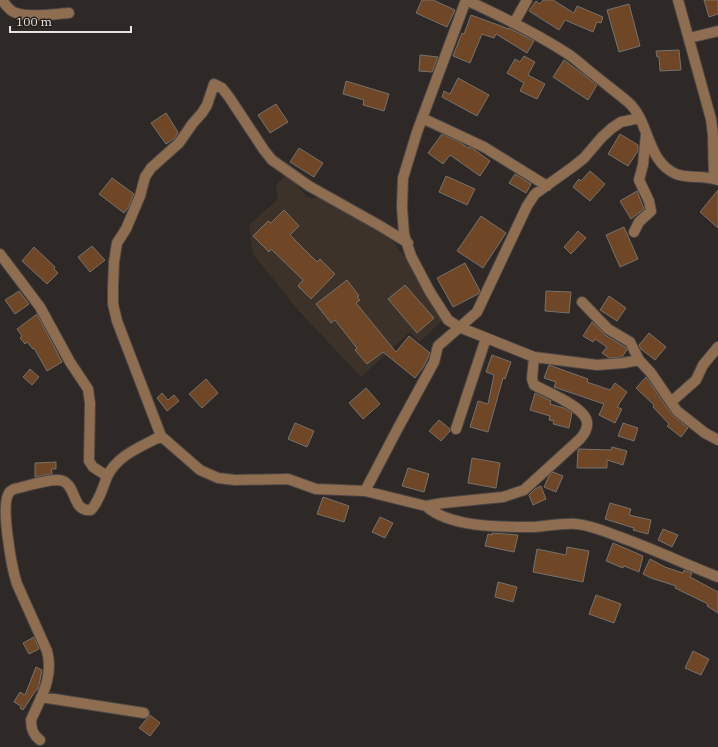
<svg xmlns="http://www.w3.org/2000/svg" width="718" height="747" font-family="'IBM Plex Serif',serif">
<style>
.built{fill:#3c322a}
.building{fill:#6f4726;stroke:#76716c}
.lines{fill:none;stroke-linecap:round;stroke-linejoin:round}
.minor-casing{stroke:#4c4744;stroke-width:12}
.minor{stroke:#8f6d51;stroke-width:10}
</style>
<rect width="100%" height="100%" fill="#2e2926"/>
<path class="built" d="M 288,173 L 306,196 L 311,198 L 320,198 L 387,234 L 407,260 L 442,320 L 420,342 L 410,332 L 361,377 L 298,310 L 253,254 L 249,225 L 278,199 L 276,185 Z"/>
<path class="building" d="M 422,0 L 433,0 L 455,10 L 447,27 L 416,13 Z
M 543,0 L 553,0 L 574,13 L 577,6 L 603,17 L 601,23 L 597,22 L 593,32 L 565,20 L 559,30 L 529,11 L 536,1 L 540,4 Z
M 704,0 L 718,0 L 718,14 L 709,17 Z
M 629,4 L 640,46 L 619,52 L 607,10 Z
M 471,15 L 509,29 L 509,28 L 534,41 L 527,53 L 496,34 L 494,38 L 482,34 L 470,63 L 453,56 L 462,33 L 464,34 Z
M 679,50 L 681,70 L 660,71 L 659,57 L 657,57 L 656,51 Z
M 420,55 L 438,57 L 432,72 L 419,71 Z
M 524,56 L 535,62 L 528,75 L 545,84 L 537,99 L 520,91 L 524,83 L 507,73 L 515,59 L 520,62 Z
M 564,60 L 597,85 L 588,100 L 553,77 Z
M 458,78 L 489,95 L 477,116 L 442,97 L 444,91 L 450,94 Z
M 346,81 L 389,94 L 384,111 L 363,105 L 364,100 L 343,94 Z
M 276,104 L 288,122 L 270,133 L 258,115 Z
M 166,113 L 178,132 L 175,138 L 166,144 L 151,123 Z
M 442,134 L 461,143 L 468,148 L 469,147 L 472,148 L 490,161 L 480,176 L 450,155 L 443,164 L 428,153 Z
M 620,134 L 638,145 L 638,151 L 628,166 L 608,154 Z
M 299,148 L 323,163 L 314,177 L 290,162 Z
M 590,171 L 605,184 L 590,201 L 573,187 L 579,179 L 581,181 Z
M 515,174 L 531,184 L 526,193 L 509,183 Z
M 446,176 L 475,189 L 467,205 L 439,192 Z
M 112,178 L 134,194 L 128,208 L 124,213 L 99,194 Z
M 718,190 L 718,228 L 700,212 Z
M 637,191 L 644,209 L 631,219 L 620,201 Z
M 284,210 L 299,226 L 290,235 L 317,262 L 320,259 L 335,274 L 311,299 L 298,286 L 303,280 L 271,249 L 269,252 L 253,236 L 268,221 L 271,223 Z
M 481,216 L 506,233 L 483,268 L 457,251 Z
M 624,227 L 638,259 L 620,267 L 606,235 Z
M 578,231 L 586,238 L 571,254 L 564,247 Z
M 92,246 L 105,260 L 90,272 L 78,257 Z
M 34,247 L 55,267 L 54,269 L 58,273 L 47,284 L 22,261 Z
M 465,263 L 480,291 L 478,294 L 453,307 L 437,278 Z
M 347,280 L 359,296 L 357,297 L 360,300 L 356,303 L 396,352 L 409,336 L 430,353 L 424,366 L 415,378 L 383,352 L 367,364 L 355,350 L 357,348 L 335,320 L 331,323 L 316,304 Z
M 405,285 L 434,318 L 417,333 L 388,299 Z
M 19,291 L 29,304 L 15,314 L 5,300 Z
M 546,291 L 571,292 L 569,313 L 545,311 Z
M 609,296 L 626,308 L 617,321 L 600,310 Z
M 37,314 L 62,362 L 47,371 L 34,348 L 33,349 L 27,342 L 25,344 L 20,338 L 22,336 L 17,329 Z
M 592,322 L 605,335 L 625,347 L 627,350 L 622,357 L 609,358 L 602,353 L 607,347 L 595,339 L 593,342 L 583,336 Z
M 649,333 L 666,347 L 655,360 L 641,349 L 639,345 Z
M 492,355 L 511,362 L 505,379 L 503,378 L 488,432 L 470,427 L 478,401 L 488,404 L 494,375 L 486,372 Z
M 549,365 L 588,379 L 587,382 L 610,390 L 615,383 L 627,392 L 617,407 L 622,409 L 615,423 L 599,415 L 604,404 L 554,387 L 556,382 L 544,378 Z
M 30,369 L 39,377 L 32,385 L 23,377 Z
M 646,377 L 672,415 L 688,428 L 681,437 L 667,426 L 669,424 L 653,407 L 654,405 L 636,388 Z
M 206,379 L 218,393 L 202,408 L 189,394 Z
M 366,388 L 380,404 L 363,419 L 349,403 Z
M 162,393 L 168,400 L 174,395 L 179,401 L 167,411 L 157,398 Z
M 535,393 L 551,401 L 550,404 L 564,408 L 572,413 L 569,428 L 553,424 L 554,421 L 549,420 L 550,416 L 530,410 Z
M 439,420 L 450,429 L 450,431 L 441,441 L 429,431 Z
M 295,423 L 314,431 L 307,447 L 288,439 Z
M 623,423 L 638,428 L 634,441 L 618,436 Z
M 612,447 L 627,451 L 623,465 L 607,460 L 607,468 L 577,468 L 578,449 L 611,450 Z
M 472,458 L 500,463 L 496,488 L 468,483 Z
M 56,462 L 56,469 L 51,469 L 52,474 L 35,477 L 35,463 Z
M 408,468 L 429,474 L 424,492 L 402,486 Z
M 553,472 L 563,476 L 556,492 L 544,487 L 549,476 Z
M 541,486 L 546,499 L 533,505 L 529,495 L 535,489 Z
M 323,497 L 349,506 L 344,522 L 317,514 Z
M 610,503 L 631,509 L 629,515 L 651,520 L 648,534 L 633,530 L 634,528 L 605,519 Z
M 380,517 L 393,523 L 385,538 L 372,532 Z
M 663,529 L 678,535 L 672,547 L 658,540 Z
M 492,533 L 518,535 L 514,552 L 485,546 L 488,534 L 492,535 Z
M 613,543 L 643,556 L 639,572 L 624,566 L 623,568 L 606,561 Z
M 567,547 L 589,551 L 583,582 L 533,572 L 537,549 L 566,555 Z
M 650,559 L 665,567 L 683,573 L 684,570 L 692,573 L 690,577 L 718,592 L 718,613 L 707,606 L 708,604 L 675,588 L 676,586 L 651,578 L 643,574 Z
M 498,582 L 517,587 L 513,602 L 495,597 Z
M 596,595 L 621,604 L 614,623 L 589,614 Z
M 34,637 L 39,649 L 29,654 L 23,643 Z
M 693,651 L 709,659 L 701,675 L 685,668 Z
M 36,667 L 42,670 L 39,685 L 37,690 L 36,690 L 23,710 L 20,708 L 21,706 L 14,702 L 20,692 L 25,695 Z
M 150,715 L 160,723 L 150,736 L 139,728 Z"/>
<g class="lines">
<g class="minor-casing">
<path id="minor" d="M 2,0 C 6,5 9,11 16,13 C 29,18 54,14 69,13
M 466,0 L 417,132 L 403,178 L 402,207 L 404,234 L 411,256 L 430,292 L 448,320 L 459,327 L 534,357 L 597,365 L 623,363 L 639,360
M 466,0 C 501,16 536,33 568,54 C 577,60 584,67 592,73 C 604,83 616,92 628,102 C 650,121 646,161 676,174 C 689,179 705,175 718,180
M 678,0 L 711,119 L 713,135 L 714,178
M 514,23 L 527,0
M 689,38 L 718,31
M 422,118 L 484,147 L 547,186
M 634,232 L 639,222 L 651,211 L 649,201 L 639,180 L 643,165 L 646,134
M 408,243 L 382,227 L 309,186 L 272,160 L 264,150 L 229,97 L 222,88 L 214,84 L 207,105 L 202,113 L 193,123 L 179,143 L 151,168 L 145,177 L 140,196 L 126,229 L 117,243 L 114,262 L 113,287 L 113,304 L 117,321 L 161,436 L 200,470 L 218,478 L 235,480 L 288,479 L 316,489 L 365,491 L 426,506 L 443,503 L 503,497 L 524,490 L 580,439 C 584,434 588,429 587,422 C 585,407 547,392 534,385 L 532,379 L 534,357
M 0,254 L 40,307 L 70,362 L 88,389 L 90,403 L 89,461 L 93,467 L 107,476
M 582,302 L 608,329 L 630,342 L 639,360 L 651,373 L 677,411 L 705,433 L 718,440
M 671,402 L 696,380 L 703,365 L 718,347
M 456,429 L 486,338
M 365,491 L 398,428 L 434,362 L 438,346 L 477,312 L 527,206 L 535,194 L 574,166 L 584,158 L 602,137 L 612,128 L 621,122 L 640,118
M 426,506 C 450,528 503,527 534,527 C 548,526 562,523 576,524 C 591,525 606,532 620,537 C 653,549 685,564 718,577
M 41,697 L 144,713
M 40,740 C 33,735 31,729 31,720 C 41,697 54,677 47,651 L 17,584 C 12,569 0,505 9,493 C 10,491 12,490 14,489 C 25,487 52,477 63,481 C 77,487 72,512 91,510 C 100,500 102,489 107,477 C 117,455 141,447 161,436"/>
</g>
<use href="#minor" class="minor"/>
</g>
<path d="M10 26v6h121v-6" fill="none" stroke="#e7e4e1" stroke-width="2"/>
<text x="16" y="26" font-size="12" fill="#e7e4e1" stroke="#24201c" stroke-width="3" paint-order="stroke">100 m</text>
</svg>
